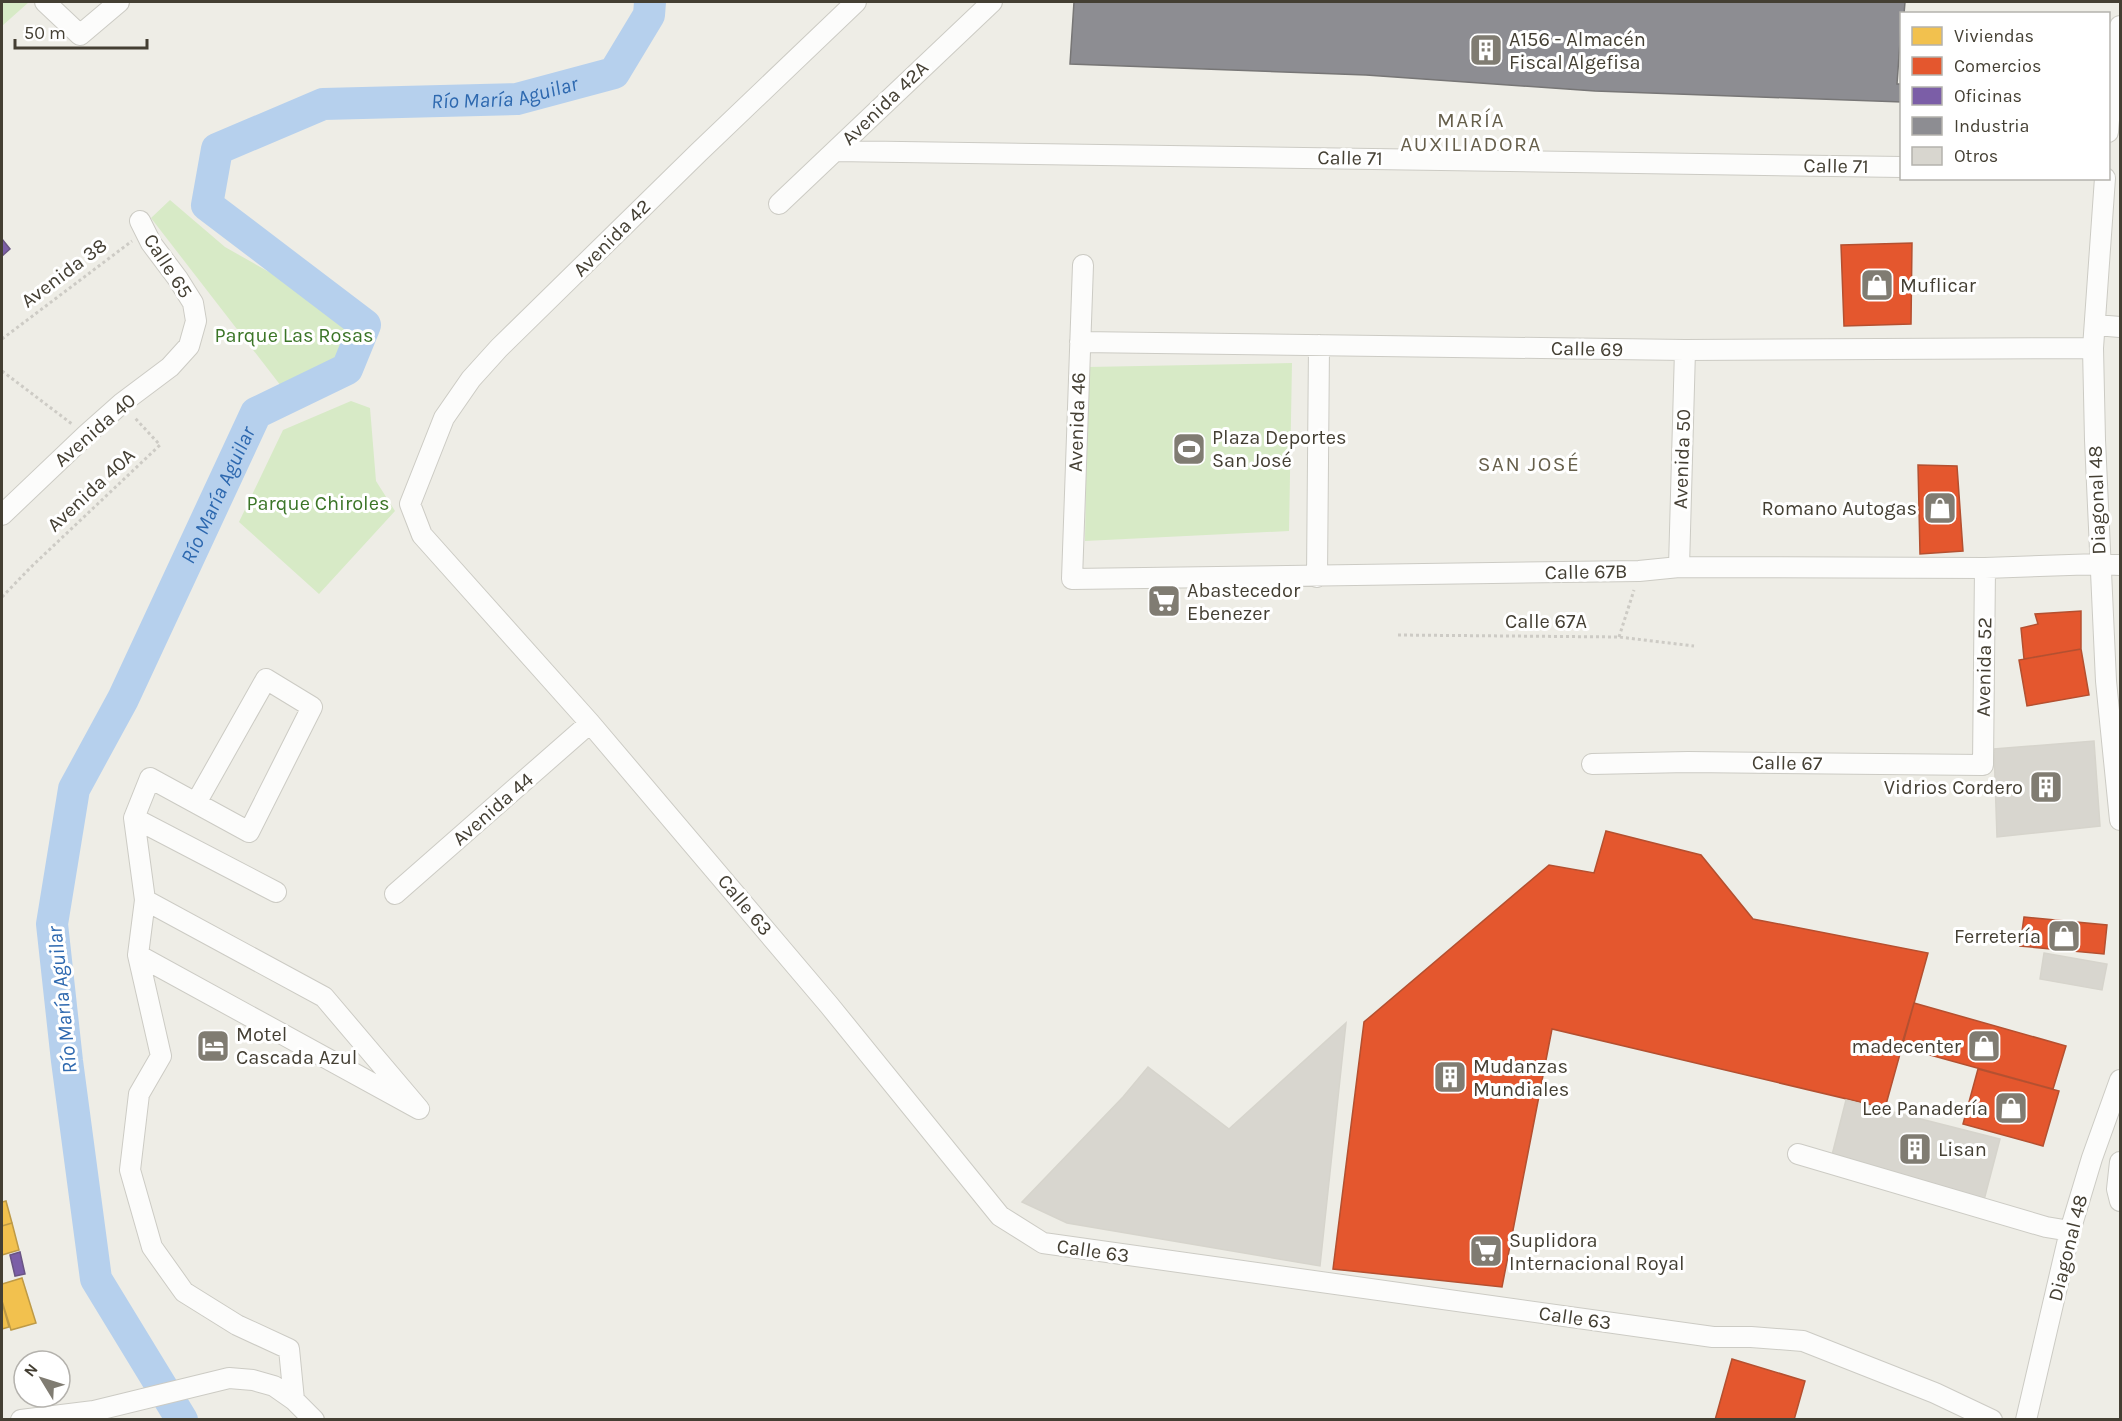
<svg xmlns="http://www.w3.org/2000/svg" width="2122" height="1421" font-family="Karla,sans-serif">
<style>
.green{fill:#d7eac6}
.homes{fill:#f2c14e;stroke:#be9a46;stroke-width:1.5}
.shops{fill:#e4572e;stroke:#b45030;stroke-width:1.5}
.offices{fill:#7b5ea7;stroke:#6a5584;stroke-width:1.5}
.industry{fill:#8d8d92;stroke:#777676;stroke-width:1.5}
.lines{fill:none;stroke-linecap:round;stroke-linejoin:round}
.river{stroke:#b6d0ed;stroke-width:32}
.building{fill:#d8d6cf;stroke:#d6d4cc;stroke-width:1.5}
.minor-casing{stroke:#cccbc4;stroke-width:22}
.path{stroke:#cdcbc5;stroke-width:3;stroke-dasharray:3 3;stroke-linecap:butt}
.minor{stroke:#fcfcfb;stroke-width:20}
.labels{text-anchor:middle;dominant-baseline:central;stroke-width:6;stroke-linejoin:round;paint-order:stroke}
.poi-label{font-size:20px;fill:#443f33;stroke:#fff;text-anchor:start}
.street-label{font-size:20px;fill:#443f33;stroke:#fff}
.park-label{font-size:20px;fill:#3b7527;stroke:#fff}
.water-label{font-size:21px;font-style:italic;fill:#2d68af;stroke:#fff}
.neighbourhood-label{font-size:21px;letter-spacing:1.5px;fill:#665f4b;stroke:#fff}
</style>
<rect width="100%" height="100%" fill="#eeede6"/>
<path class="green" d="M 2,2 L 29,2 L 2,26 Z
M 170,200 L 225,247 L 294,286 L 333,311 L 347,332 L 342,360 L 281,386 L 151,218 Z
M 1292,363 L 1289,531 L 1085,541 L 1088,367 Z
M 351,401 L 370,408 L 376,481 L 395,511 L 319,594 L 239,522 L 283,430 Z"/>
<path class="homes" d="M 6,1201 L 12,1223 L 2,1226 L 2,1202 Z
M 12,1223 L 19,1250 L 2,1255 L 2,1226 Z
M 22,1278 L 36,1323 L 11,1330 L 2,1301 L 2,1284 Z
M 2,1302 L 9,1327 L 2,1329 Z"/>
<path class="shops" d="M 1912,243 L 1911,324 L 1844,326 L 1841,245 Z
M 1918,465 L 1957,466 L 1963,551 L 1920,554 Z
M 2081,611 L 2081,649 L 2024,659 L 2021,628 L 2038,624 L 2035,614 Z
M 2081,649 L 2089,695 L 2027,706 L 2019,660 Z
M 1606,831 L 1701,855 L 1753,919 L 1928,953 L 1885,1108 L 1552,1029 L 1502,1287 L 1333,1269 L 1364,1022 L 1549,865 L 1594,873 Z
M 2024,917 L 2107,925 L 2104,954 L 2020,946 Z
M 1914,1003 L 2066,1046 L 2053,1089 L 1901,1047 Z
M 1978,1069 L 2059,1091 L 2043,1146 L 1963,1124 Z
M 1732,1359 L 1805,1381 L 1794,1420 L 1715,1420 Z"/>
<path class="offices" d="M 2,239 L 10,249 L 2,256 Z
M 20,1252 L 25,1274 L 15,1276 L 10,1255 Z"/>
<path class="industry" d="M 1074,2 L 1905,2 L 1904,14 L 1902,14 L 1897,84 L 1902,84 L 1902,102 L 1595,91 L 1366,75 L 1070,64 Z"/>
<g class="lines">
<path class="river" id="s1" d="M 182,1420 L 96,1279 L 67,1061 L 52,924 L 74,789 L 123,699 L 256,413 L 347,369 L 365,325 L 207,205 L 217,149 L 323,104 L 517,99 L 614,73 L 649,15 L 650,2"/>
</g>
<path class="building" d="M 2094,741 L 2100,826 L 1997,837 L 1994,749 Z
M 2044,953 L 2107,964 L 2102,990 L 2040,979 Z
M 1346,1023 L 1320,1266 L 1067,1223 L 1022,1202 L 1123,1097 L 1148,1067 L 1229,1129 Z
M 1846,1100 L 2000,1139 L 1984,1200 L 1831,1159 Z"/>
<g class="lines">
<g class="minor-casing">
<path id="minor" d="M 45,2 L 80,35 L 119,2
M 856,2 L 699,152 L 499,348 L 471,379 L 444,418 L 410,504 L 422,535 L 590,723 L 829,1005 L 1000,1216 L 1043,1243 L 1713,1337 L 1751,1337 L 1803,1341 L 1935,1393 L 1992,1420
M 2108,132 L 2115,48 L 2120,26
M 835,151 L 1902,167
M 2105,178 L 2093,348 L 2095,440 L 2106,681 L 2120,820
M 779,204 L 992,2
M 1083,265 L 1072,579 L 1639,571 L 1679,567 L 1985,568 L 2099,564 L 2120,565
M 2096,325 L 2120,327
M 1080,342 L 1685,350 L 2093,348
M 2,515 L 86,435 L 122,403 L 170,367 L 189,346 L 196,321 L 193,303 L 178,279 L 151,243 L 140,221
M 1679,567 L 1685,350
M 1317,577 L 1319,345
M 1592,764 L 1688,762 L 1983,765 L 1985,568
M 196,803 L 266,679 L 312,707 L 249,832 L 150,778 L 134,818 L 145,900 L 138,955 L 161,1056 L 139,1094 L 130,1170 L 152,1247 L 184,1292 L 237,1325 L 289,1349 L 294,1400
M 134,818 L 276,892
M 395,894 L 590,723
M 138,955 L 419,1109 L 324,997 L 145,900
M 1798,1154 L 2046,1227 L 2070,1231
M 2120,1162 L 2117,1189 L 2120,1201
M 21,1420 L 94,1411 L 229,1378 L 253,1380 L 274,1386 L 294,1400 L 314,1420
M 2026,1420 L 2070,1231 L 2092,1158 L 2120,1080"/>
</g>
<path class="path" d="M 2,339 L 132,241
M 2,371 L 72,424
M 2,597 L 31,567 L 160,445 L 134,417
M 1398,635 L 1619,637 L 1694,646
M 1619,637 L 1634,590"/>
<use href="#minor" class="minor"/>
</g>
<defs>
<g id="building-square" transform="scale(1.725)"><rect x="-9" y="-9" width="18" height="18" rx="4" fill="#807c72" stroke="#fff"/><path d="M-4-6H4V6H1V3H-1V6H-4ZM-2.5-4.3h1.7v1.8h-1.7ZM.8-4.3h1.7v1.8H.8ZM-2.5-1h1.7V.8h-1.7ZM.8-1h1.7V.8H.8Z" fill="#fff"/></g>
<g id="shop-square" transform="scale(1.725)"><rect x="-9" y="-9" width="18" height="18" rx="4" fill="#807c72" stroke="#fff"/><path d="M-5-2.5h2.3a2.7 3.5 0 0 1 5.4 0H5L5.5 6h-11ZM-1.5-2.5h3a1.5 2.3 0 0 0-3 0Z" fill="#fff"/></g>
<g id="stadium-square" transform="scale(1.725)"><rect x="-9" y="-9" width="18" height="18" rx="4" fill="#807c72" stroke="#fff"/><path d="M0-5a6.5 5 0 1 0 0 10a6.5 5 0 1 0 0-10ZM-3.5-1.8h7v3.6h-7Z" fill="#fff"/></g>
<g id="supermarket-square" transform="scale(1.725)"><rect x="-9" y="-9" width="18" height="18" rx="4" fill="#807c72" stroke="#fff"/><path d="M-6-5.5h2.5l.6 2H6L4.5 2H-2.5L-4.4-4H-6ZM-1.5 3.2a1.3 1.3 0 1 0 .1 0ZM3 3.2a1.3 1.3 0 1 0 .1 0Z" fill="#fff"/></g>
<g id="hotel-square" transform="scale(1.725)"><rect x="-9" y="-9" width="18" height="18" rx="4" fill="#807c72" stroke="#fff"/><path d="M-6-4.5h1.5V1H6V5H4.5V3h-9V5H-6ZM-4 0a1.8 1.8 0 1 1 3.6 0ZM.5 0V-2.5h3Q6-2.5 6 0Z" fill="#fff"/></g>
</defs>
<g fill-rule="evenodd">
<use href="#building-square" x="1486" y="50"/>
<use href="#shop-square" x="1877" y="285"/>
<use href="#stadium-square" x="1189" y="449"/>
<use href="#shop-square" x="1940" y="508"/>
<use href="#supermarket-square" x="1164" y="601"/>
<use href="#building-square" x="2046" y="787"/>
<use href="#shop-square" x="2064" y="936"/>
<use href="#hotel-square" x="213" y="1046"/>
<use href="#shop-square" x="1984" y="1046"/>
<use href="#building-square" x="1450" y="1077"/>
<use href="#shop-square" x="2011" y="1108"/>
<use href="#building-square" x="1915" y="1149"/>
<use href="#supermarket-square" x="1486" y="1251"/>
</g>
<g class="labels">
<g class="poi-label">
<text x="1509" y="39">A156 - Almacén<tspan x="1509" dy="23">Fiscal Algefisa</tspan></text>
<text x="1900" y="285">Muflicar</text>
<text x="1212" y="437">Plaza Deportes<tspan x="1212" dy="23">San José</tspan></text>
<text x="1917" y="508" text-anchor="end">Romano Autogas</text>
<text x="1187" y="590">Abastecedor<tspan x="1187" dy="23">Ebenezer</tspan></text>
<text x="2023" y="787" text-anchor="end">Vidrios Cordero</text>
<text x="2041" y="936" text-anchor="end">Ferretería</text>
<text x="236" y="1034">Motel<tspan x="236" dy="23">Cascada Azul</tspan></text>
<text x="1961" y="1046" text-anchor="end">madecenter</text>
<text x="1473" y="1066">Mudanzas<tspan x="1473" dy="23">Mundiales</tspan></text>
<text x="1988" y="1108" text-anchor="end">Lee Panadería</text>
<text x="1938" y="1149">Lisan</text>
<text x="1509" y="1240">Suplidora<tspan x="1509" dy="23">Internacional Royal</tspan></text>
</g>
<g class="street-label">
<text transform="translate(885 103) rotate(-44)">Avenida 42A</text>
<text transform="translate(1350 158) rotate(1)">Calle 71</text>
<text transform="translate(1836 166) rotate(1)">Calle 71</text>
<text transform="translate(612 238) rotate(-45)">Avenida 42</text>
<text transform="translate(168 266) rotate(57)">Calle 65</text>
<text transform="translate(64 273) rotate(-37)">Avenida 38</text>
<text transform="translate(1587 349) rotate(1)">Calle 69</text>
<text transform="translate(1077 422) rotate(-88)">Avenida 46</text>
<text transform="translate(95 430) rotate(-41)">Avenida 40</text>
<text transform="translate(1682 459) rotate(-88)">Avenida 50</text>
<text transform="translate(91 490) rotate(-43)">Avenida 40A</text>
<text transform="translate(2097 500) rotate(-92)">Diagonal 48</text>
<text transform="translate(1586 572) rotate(-1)">Calle 67B</text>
<text x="1546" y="621">Calle 67A</text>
<text transform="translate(1984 667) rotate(-89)">Avenida 52</text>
<text transform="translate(1787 763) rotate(1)">Calle 67</text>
<text transform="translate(493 809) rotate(-41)">Avenida 44</text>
<text transform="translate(745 905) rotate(50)">Calle 63</text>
<text transform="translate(2068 1248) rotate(-76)">Diagonal 48</text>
<text transform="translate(1093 1251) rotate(8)">Calle 63</text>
<text transform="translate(1575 1318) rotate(8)">Calle 63</text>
</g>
<g class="park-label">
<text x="294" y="335">Parque Las Rosas</text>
<text x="318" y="503">Parque Chiroles</text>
</g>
<g class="water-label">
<text stroke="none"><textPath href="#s1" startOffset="1779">Río María Aguilar</textPath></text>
<text stroke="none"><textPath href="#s1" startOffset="987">Río María Aguilar</textPath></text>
<text transform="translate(62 1000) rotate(-96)">Río María Aguilar</text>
</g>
<g class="neighbourhood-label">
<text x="1471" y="120">MARÍA<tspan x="1471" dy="24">AUXILIADORA</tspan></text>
<text x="1529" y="464">SAN JOSÉ</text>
</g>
</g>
<rect width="2122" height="1421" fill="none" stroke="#443f33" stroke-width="6"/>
<rect x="1900" y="12" width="210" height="168" fill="#ffffff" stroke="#b4b2ad" stroke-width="1.5"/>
<rect x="1912" y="27" width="30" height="18" fill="#f2c14e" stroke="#b4b2ad" stroke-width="1.5"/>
<text x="1954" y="42" font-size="18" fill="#443f33">Viviendas</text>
<rect x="1912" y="57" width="30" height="18" fill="#e4572e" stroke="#b4b2ad" stroke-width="1.5"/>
<text x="1954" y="72" font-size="18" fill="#443f33">Comercios</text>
<rect x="1912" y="87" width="30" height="18" fill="#7b5ea7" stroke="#b4b2ad" stroke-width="1.5"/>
<text x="1954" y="102" font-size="18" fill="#443f33">Oficinas</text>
<rect x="1912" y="117" width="30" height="18" fill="#8d8d92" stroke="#b4b2ad" stroke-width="1.5"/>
<text x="1954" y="132" font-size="18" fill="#443f33">Industria</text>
<rect x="1912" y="147" width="30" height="18" fill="#d8d6cf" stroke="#b4b2ad" stroke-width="1.5"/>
<text x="1954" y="162" font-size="18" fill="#443f33">Otros</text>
<g transform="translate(42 1379) rotate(308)"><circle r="28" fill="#ffffff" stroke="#b4b2ad" stroke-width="1.5"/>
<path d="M0-4.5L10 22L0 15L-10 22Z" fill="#807c72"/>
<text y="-9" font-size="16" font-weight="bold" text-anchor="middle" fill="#443f33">N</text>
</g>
<path d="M15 39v9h132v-9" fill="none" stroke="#443f33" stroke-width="3"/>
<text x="24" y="39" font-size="18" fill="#443f33" stroke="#ffffff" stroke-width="4.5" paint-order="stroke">50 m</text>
</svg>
